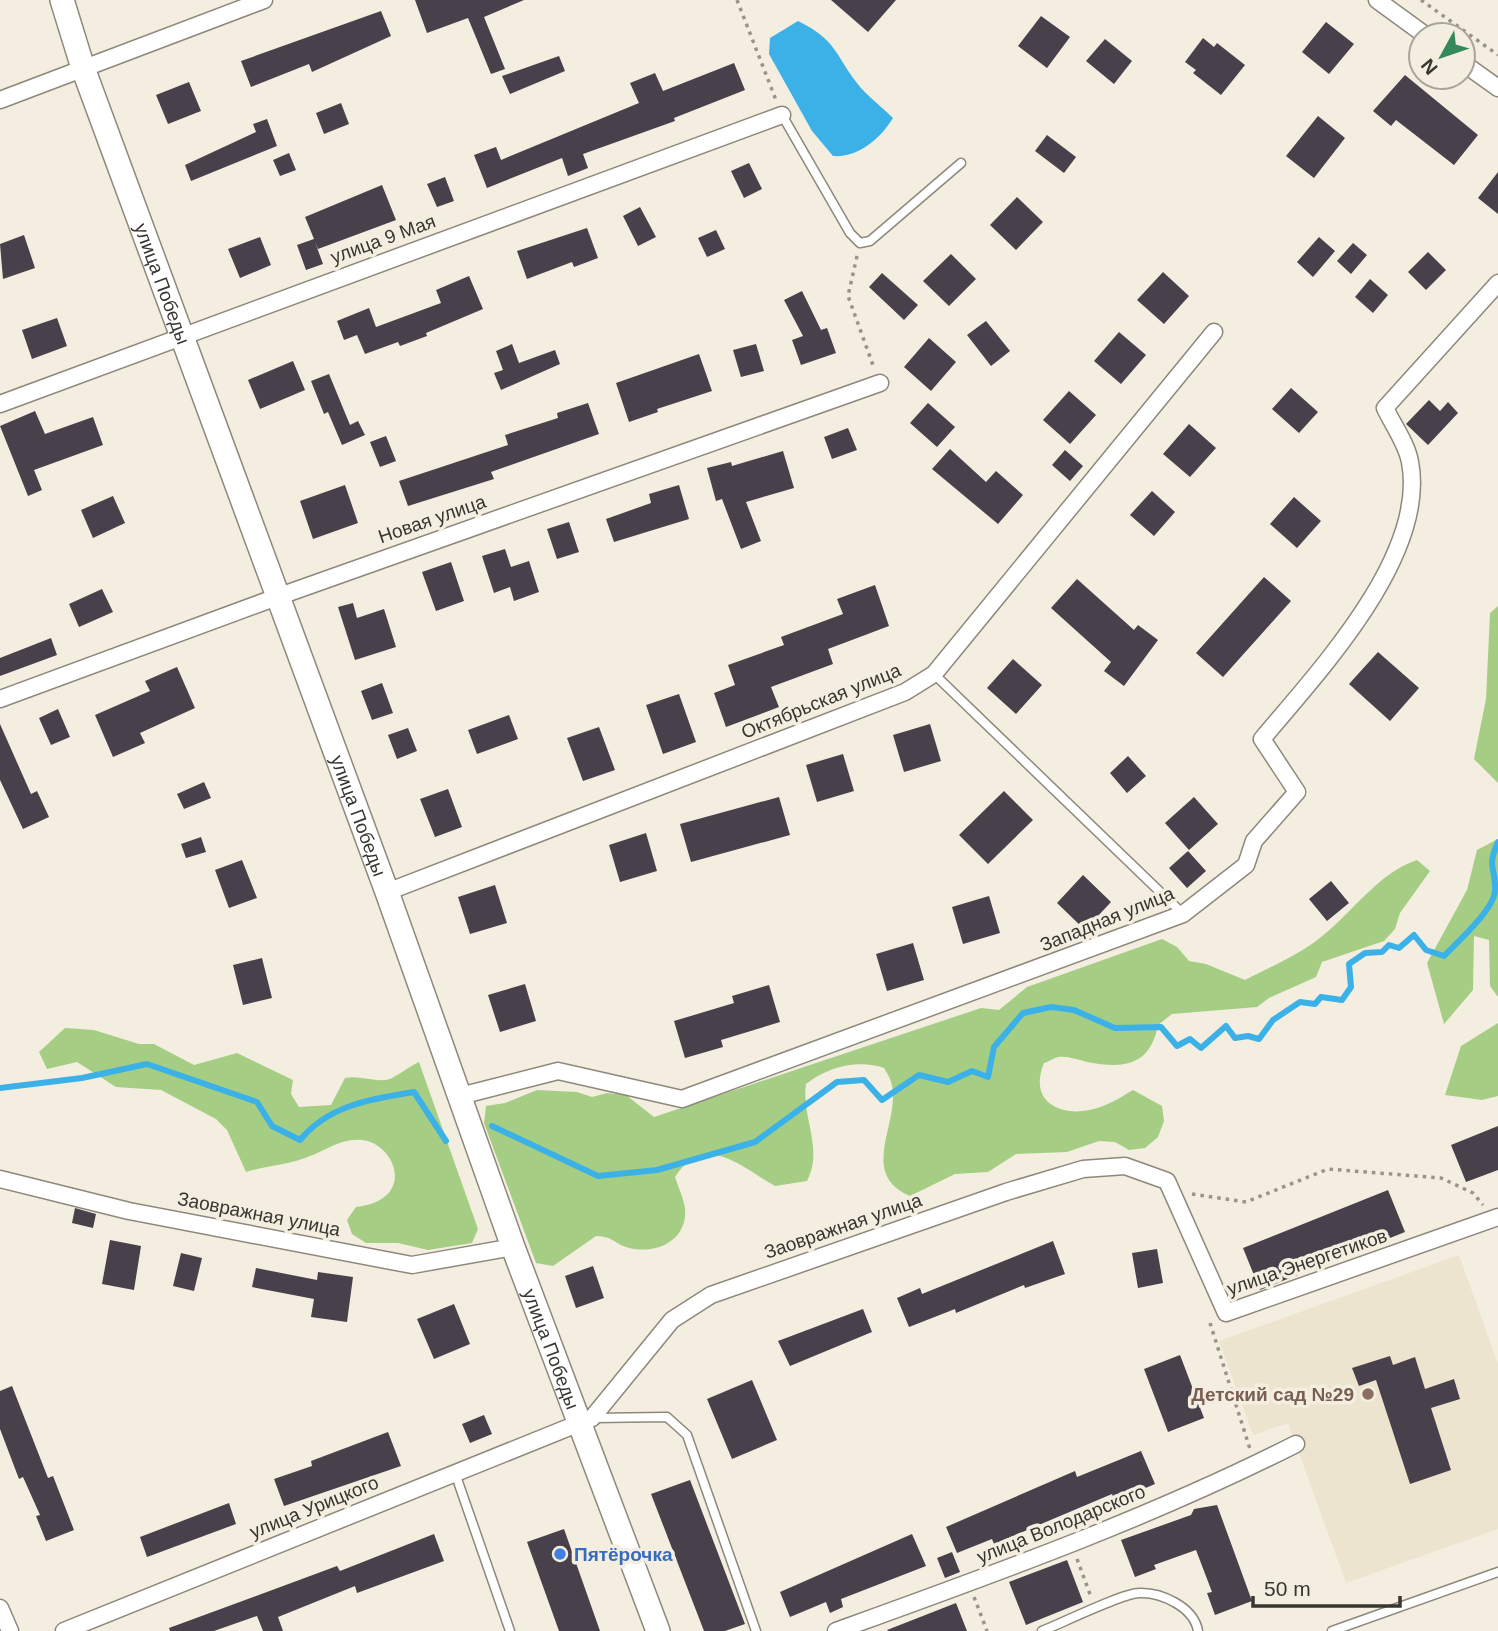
<svg xmlns="http://www.w3.org/2000/svg" width="1498" height="1631" font-family="Helvetica,sans-serif">
<style>
.built{fill:#ede4cf}
.green{fill:#a5ce84}
.water{fill:#3cb1e7}
.lines{fill:none;stroke-linecap:round;stroke-linejoin:round}
.stream{stroke:#3cb1e7;stroke-width:6}
.building{fill:#48404a}
.lane-casing{stroke:#8e887c;stroke-width:11}
.street-casing{stroke:#8e887c;stroke-width:19}
.secondary-casing{stroke:#8e887c;stroke-width:26}
.path{stroke:#98948a;stroke-width:3.5;stroke-dasharray:3.5 5;stroke-linecap:butt}
.lane{stroke:#fff;stroke-width:8}
.street{stroke:#fff;stroke-width:16}
.secondary{stroke:#fff;stroke-width:23}
.education-dot{fill:#8d6e63;stroke:#f4eee0;stroke-width:2.5}
.shop-dot{fill:#3f7fe0;stroke:#f4eee0;stroke-width:2.5}
.labels{text-anchor:middle;dominant-baseline:central;stroke-width:7;stroke-linejoin:round;paint-order:stroke}
.street-label{font-size:19px;fill:#383631;stroke:#f4eee0}
.education-label{font-size:19px;font-weight:bold;fill:#785e54;stroke:#f4eee0;text-anchor:end}
.shop-label{font-size:19px;font-weight:bold;fill:#366cbe;stroke:#f4eee0;text-anchor:start}
</style>
<rect width="100%" height="100%" fill="#f4eee0"/>
<path class="built" d="M 1459,1255 L 1498,1364 L 1498,1529 L 1346,1583 L 1288,1423 L 1253,1435 L 1219,1341 Z"/>
<path class="green" d="M 1498,606 L 1498,783 L 1474,759 L 1486,699 L 1490,613 Z
M 1498,839 L 1498,997 L 1490,986 L 1489,940 L 1474,936 L 1473,990 L 1444,1024 L 1427,963 L 1467,890 L 1477,850 Z
M 1417,860 L 1430,871 L 1400,913 L 1395,929 L 1384,941 L 1322,962 L 1316,977 L 1269,998 L 1257,1007 L 1172,1014 L 1158,1025 C 1150,1066 1124,1069 1087,1062 C 1079,1060 1067,1056 1059,1057 C 1055,1057 1048,1062 1044,1063 C 1026,1107 1069,1120 1103,1106 C 1114,1102 1124,1095 1133,1090 L 1162,1106 L 1164,1121 L 1158,1137 L 1145,1148 L 1129,1150 L 1115,1142 L 1099,1141 L 1067,1152 L 1016,1154 L 988,1172 L 955,1174 L 910,1196 C 856,1173 903,1120 891,1082 C 890,1077 886,1072 884,1068 C 859,1059 827,1067 806,1084 C 801,1117 824,1148 807,1181 L 775,1186 C 741,1167 705,1131 675,1177 C 678,1187 684,1199 685,1209 C 688,1241 654,1256 626,1247 C 612,1242 614,1237 596,1236 L 553,1266 L 536,1263 L 484,1123 L 486,1106 L 505,1103 L 537,1090 L 577,1092 L 592,1097 L 607,1093 L 626,1095 L 654,1117 L 981,1008 L 999,1010 L 1027,987 L 1162,939 L 1177,947 L 1189,961 L 1206,964 L 1245,980 C 1270,967 1299,955 1321,937 C 1353,912 1378,873 1417,860 Z
M 1498,1023 L 1498,1096 L 1482,1100 L 1445,1095 L 1461,1046 Z
M 65,1028 L 94,1030 L 139,1044 L 154,1044 L 194,1065 L 237,1053 L 293,1080 L 291,1094 L 299,1107 L 331,1105 L 345,1078 C 360,1075 377,1083 390,1079 C 399,1075 408,1067 419,1062 L 478,1229 L 472,1243 L 428,1250 L 398,1243 L 366,1243 L 352,1234 L 347,1220 L 356,1207 C 418,1200 395,1143 362,1140 C 340,1138 324,1152 305,1158 C 287,1165 265,1166 246,1172 L 227,1130 L 216,1119 L 161,1090 L 116,1087 L 77,1062 L 47,1069 L 39,1052 Z"/>
<path class="water" d="M 798,21 C 839,41 835,57 861,88 C 870,98 883,108 893,118 C 880,139 858,158 833,156 L 812,131 L 769,54 L 770,38 Z"/>
<g class="lines">
<path class="stream" d="M 0,1088 L 82,1078 L 147,1064 L 257,1102 L 272,1126 L 300,1140 C 329,1105 371,1099 414,1092 L 446,1141
M 492,1126 L 598,1176 L 657,1170 L 755,1142 L 837,1082 L 864,1080 L 882,1100 L 919,1075 L 948,1082 L 972,1071 L 988,1077 L 994,1047 L 1023,1013 L 1051,1007 L 1074,1010 L 1115,1028 L 1161,1027 L 1177,1046 L 1190,1039 L 1201,1048 L 1226,1026 L 1235,1038 L 1248,1036 L 1259,1039 L 1273,1020 L 1300,1002 L 1315,1004 L 1321,997 L 1342,1000 L 1351,987 L 1349,964 L 1365,953 L 1382,952 L 1389,945 L 1399,948 L 1414,935 L 1426,950 L 1444,956 C 1457,942 1495,909 1495,890 C 1496,866 1486,869 1498,842"/>
</g>
<path class="building" d="M 415,0 L 524,0 L 484,17 L 505,69 L 491,74 L 468,18 L 427,33 Z
M 831,0 L 896,0 L 868,32 Z
M 381,11 L 391,36 L 312,72 L 309,64 L 251,87 L 241,61 Z
M 1041,16 L 1070,37 L 1047,68 L 1018,46 Z
M 1326,22 L 1354,44 L 1329,74 L 1302,52 Z
M 1203,38 L 1214,47 L 1217,43 L 1245,65 L 1221,95 L 1193,73 L 1196,70 L 1185,62 Z
M 1105,39 L 1132,61 L 1114,84 L 1086,61 Z
M 559,56 L 565,71 L 510,94 L 502,76 Z
M 734,63 L 745,90 L 674,118 L 675,121 L 583,154 L 588,168 L 568,176 L 562,158 L 487,188 L 474,155 L 496,147 L 501,160 L 639,103 L 630,83 L 655,73 L 663,91 Z
M 1405,75 L 1478,135 L 1454,165 L 1396,120 L 1391,126 L 1373,111 Z
M 189,82 L 201,111 L 168,124 L 156,95 Z
M 341,103 L 349,124 L 324,134 L 316,113 Z
M 1318,116 L 1345,138 L 1314,178 L 1286,156 Z
M 267,119 L 277,146 L 191,181 L 185,165 L 256,132 L 253,124 Z
M 1047,135 L 1076,157 L 1064,173 L 1035,151 Z
M 289,153 L 296,170 L 280,176 L 273,160 Z
M 749,163 L 762,189 L 744,198 L 731,171 Z
M 1498,172 L 1498,214 L 1478,198 Z
M 445,177 L 454,201 L 437,207 L 427,184 Z
M 382,185 L 396,220 L 318,249 L 315,242 L 323,264 L 306,270 L 297,245 L 314,239 L 305,217 Z
M 1017,197 L 1043,222 L 1016,250 L 990,225 Z
M 640,207 L 656,237 L 638,246 L 623,216 Z
M 587,228 L 598,258 L 574,267 L 572,262 L 527,279 L 517,251 Z
M 716,230 L 725,249 L 707,257 L 698,238 Z
M 24,235 L 35,268 L 3,279 L 0,244 Z
M 260,237 L 271,265 L 240,278 L 228,249 Z
M 1319,237 L 1335,251 L 1313,277 L 1297,262 Z
M 1353,243 L 1367,255 L 1351,274 L 1337,261 Z
M 1428,252 L 1446,270 L 1426,290 L 1408,272 Z
M 951,254 L 976,279 L 949,306 L 923,281 Z
M 1163,272 L 1189,296 L 1164,324 L 1137,300 Z
M 882,273 L 918,305 L 904,320 L 869,287 Z
M 469,276 L 483,309 L 426,333 L 427,336 L 400,346 L 398,342 L 365,354 L 357,335 L 344,340 L 337,321 L 369,308 L 376,327 L 441,303 L 436,290 Z
M 1370,279 L 1388,295 L 1373,313 L 1355,297 Z
M 802,291 L 821,330 L 827,328 L 836,353 L 801,365 L 792,340 L 803,336 L 784,300 Z
M 57,318 L 67,346 L 32,359 L 22,330 Z
M 986,321 L 1010,351 L 991,366 L 967,335 Z
M 1119,332 L 1146,355 L 1121,384 L 1094,361 Z
M 929,338 L 956,362 L 931,391 L 904,367 Z
M 512,344 L 519,363 L 555,350 L 560,364 L 501,390 L 494,373 L 503,370 L 496,351 Z
M 756,344 L 764,371 L 741,377 L 733,350 Z
M 699,354 L 712,391 L 657,409 L 658,412 L 629,422 L 616,383 Z
M 293,361 L 305,390 L 260,409 L 248,380 Z
M 329,374 L 350,425 L 358,421 L 365,435 L 342,445 L 328,412 L 324,414 L 311,381 Z
M 1291,388 L 1318,412 L 1299,433 L 1272,409 Z
M 1069,391 L 1096,415 L 1070,444 L 1043,420 Z
M 1429,400 L 1440,411 L 1448,402 L 1458,413 L 1428,445 L 1406,424 Z
M 588,403 L 599,434 L 491,472 L 494,479 L 408,506 L 399,481 L 508,445 L 505,435 L 558,418 L 557,413 Z
M 928,403 L 955,427 L 937,447 L 910,423 Z
M 35,411 L 45,434 L 93,417 L 103,445 L 34,470 L 42,490 L 28,496 L 0,426 Z
M 1189,424 L 1216,448 L 1190,477 L 1163,454 Z
M 848,428 L 857,450 L 832,459 L 824,437 Z
M 386,436 L 396,461 L 380,467 L 370,442 Z
M 950,449 L 986,482 L 996,471 L 1023,495 L 998,524 L 932,469 Z
M 1065,450 L 1083,466 L 1070,481 L 1052,465 Z
M 783,451 L 794,488 L 746,502 L 761,541 L 741,549 L 722,499 L 716,501 L 707,468 L 731,462 L 732,466 Z
M 345,485 L 358,523 L 313,539 L 300,501 Z
M 679,485 L 689,519 L 614,542 L 606,519 L 651,503 L 649,494 Z
M 1152,491 L 1175,512 L 1154,536 L 1130,515 Z
M 113,496 L 125,523 L 93,538 L 81,510 Z
M 1294,497 L 1321,521 L 1297,548 L 1270,524 Z
M 569,522 L 579,552 L 557,559 L 547,529 Z
M 505,549 L 511,567 L 529,561 L 539,592 L 514,601 L 510,587 L 494,593 L 482,556 Z
M 451,562 L 464,601 L 436,611 L 422,572 Z
M 1264,577 L 1291,601 L 1223,677 L 1196,653 Z
M 1077,579 L 1134,630 L 1138,625 L 1158,640 L 1124,686 L 1104,671 L 1111,662 L 1051,608 Z
M 875,585 L 889,626 L 828,649 L 833,664 L 771,687 L 779,707 L 726,727 L 714,693 L 735,685 L 728,665 L 784,645 L 781,637 L 843,614 L 837,599 Z
M 102,589 L 113,612 L 79,627 L 69,604 Z
M 353,603 L 357,618 L 384,609 L 396,647 L 355,660 L 338,607 Z
M 51,638 L 57,655 L 0,676 L 0,658 Z
M 1378,652 L 1419,688 L 1390,721 L 1349,684 Z
M 1013,659 L 1042,685 L 1016,714 L 987,688 Z
M 177,667 L 195,708 L 140,733 L 145,743 L 113,757 L 95,715 L 150,691 L 145,681 Z
M 382,683 L 393,713 L 372,720 L 361,691 Z
M 679,694 L 696,742 L 663,754 L 646,705 Z
M 58,709 L 70,737 L 51,745 L 39,718 Z
M 509,715 L 518,739 L 477,754 L 468,730 Z
M 0,724 L 31,794 L 37,791 L 49,817 L 23,829 L 0,780 Z
M 930,724 L 941,761 L 904,772 L 893,735 Z
M 599,727 L 615,770 L 583,781 L 567,738 Z
M 408,728 L 417,751 L 397,759 L 388,735 Z
M 843,754 L 854,791 L 817,802 L 806,765 Z
M 1128,756 L 1146,776 L 1127,793 L 1110,773 Z
M 204,782 L 211,798 L 184,809 L 177,794 Z
M 448,789 L 462,827 L 435,837 L 420,799 Z
M 1004,791 L 1033,820 L 988,864 L 959,835 Z
M 779,797 L 790,835 L 691,862 L 680,824 Z
M 1194,797 L 1218,824 L 1189,850 L 1165,823 Z
M 646,833 L 657,871 L 620,882 L 609,845 Z
M 201,837 L 206,852 L 186,858 L 181,844 Z
M 1188,851 L 1206,871 L 1187,888 L 1169,868 Z
M 242,860 L 257,898 L 229,908 L 215,870 Z
M 1083,875 L 1111,902 L 1085,930 L 1057,903 Z
M 1331,881 L 1349,903 L 1327,921 L 1309,899 Z
M 495,885 L 507,923 L 470,934 L 458,897 Z
M 989,896 L 1000,933 L 963,944 L 952,907 Z
M 913,943 L 924,980 L 887,991 L 876,954 Z
M 262,958 L 272,998 L 243,1005 L 233,965 Z
M 525,984 L 536,1021 L 500,1032 L 488,995 Z
M 769,985 L 780,1022 L 721,1040 L 723,1047 L 685,1058 L 674,1021 L 734,1003 L 732,996 Z
M 1498,1126 L 1498,1170 L 1466,1182 L 1451,1145 Z
M 1388,1190 L 1405,1232 L 1260,1290 L 1243,1248 Z
M 75,1208 L 96,1214 L 93,1228 L 72,1223 Z
M 110,1240 L 141,1246 L 134,1290 L 102,1284 Z
M 1053,1241 L 1065,1274 L 1025,1288 L 1024,1285 L 956,1313 L 955,1309 L 909,1327 L 897,1298 L 920,1288 L 922,1294 Z
M 1157,1249 L 1163,1283 L 1138,1288 L 1132,1253 Z
M 181,1253 L 202,1258 L 194,1291 L 173,1286 Z
M 593,1266 L 604,1298 L 576,1308 L 565,1276 Z
M 256,1268 L 317,1280 L 318,1272 L 353,1277 L 347,1322 L 311,1317 L 314,1299 L 252,1287 Z
M 454,1304 L 470,1344 L 434,1359 L 417,1319 Z
M 863,1309 L 872,1332 L 790,1366 L 778,1341 Z
M 1180,1355 L 1204,1418 L 1168,1432 L 1144,1369 Z
M 1390,1356 L 1393,1365 L 1415,1357 L 1425,1389 L 1454,1379 L 1460,1399 L 1431,1408 L 1451,1470 L 1410,1484 L 1376,1380 L 1359,1386 L 1352,1368 Z
M 752,1380 L 777,1440 L 732,1459 L 707,1399 Z
M 12,1386 L 48,1478 L 53,1476 L 74,1530 L 46,1541 L 36,1516 L 40,1515 L 23,1477 L 19,1479 L 0,1429 L 0,1391 Z
M 484,1415 L 492,1434 L 470,1443 L 462,1424 Z
M 388,1432 L 401,1466 L 284,1506 L 274,1479 L 312,1466 L 311,1461 Z
M 1141,1451 L 1155,1484 L 1115,1501 L 1112,1494 L 994,1544 L 992,1539 L 957,1553 L 946,1527 L 1075,1471 L 1077,1477 Z
M 690,1480 L 745,1624 L 725,1631 L 704,1631 L 651,1494 Z
M 229,1503 L 236,1524 L 147,1557 L 140,1537 Z
M 1217,1505 L 1252,1601 L 1215,1615 L 1207,1593 L 1212,1592 L 1196,1550 L 1154,1565 L 1156,1569 L 1135,1577 L 1121,1540 L 1191,1515 L 1194,1509 Z
M 564,1529 L 600,1631 L 559,1631 L 527,1542 Z
M 434,1534 L 444,1561 L 357,1593 L 355,1586 L 278,1617 L 283,1631 L 263,1631 L 257,1616 L 214,1631 L 170,1631 L 169,1628 L 337,1566 L 340,1571 Z
M 912,1534 L 926,1566 L 841,1599 L 843,1607 L 830,1613 L 826,1602 L 790,1617 L 780,1592 Z
M 952,1552 L 960,1572 L 945,1578 L 937,1558 Z
M 1067,1560 L 1083,1602 L 1026,1625 L 1009,1582 Z
M 956,1603 L 967,1631 L 888,1631 L 887,1630 Z"/>
<g class="lines">
<g class="lane-casing">
<path id="lane" d="M 782,115 L 850,233 L 860,243 L 870,241 L 961,163
M 934,674 L 1183,914
M 593,1418 L 667,1417 L 687,1435 L 756,1631
M 455,1473 L 510,1631
M 1042,1631 C 1060,1624 1123,1593 1139,1593 C 1161,1592 1194,1607 1198,1631
M 1332,1631 L 1498,1572"/>
</g>
<g class="street-casing">
<path id="street" d="M 1377,0 L 1425,35
M 1463,63 L 1498,88
M 0,100 L 264,0
M 0,404 L 782,115
M 0,699 L 277,597 L 880,383
M 387,892 L 905,692 L 934,674 L 1214,332
M 460,1096 L 558,1071 L 682,1099 L 1183,914 L 1246,865 L 1254,841 L 1297,792 L 1262,739 C 1318,672 1428,556 1410,462 C 1407,444 1393,425 1385,408 L 1498,283
M 0,1179 L 129,1211 L 412,1265 L 513,1247
M 0,1608 L 10,1631
M 64,1631 L 592,1418 L 672,1320 L 711,1295 L 1006,1192 L 1083,1169 L 1125,1166 L 1167,1181 L 1226,1313 L 1498,1217
M 836,1631 C 991,1575 1148,1519 1296,1444"/>
</g>
<g class="secondary-casing">
<g id="secondary">
<path id="s1" d="M 62,0 L 83,68 L 387,892 L 513,1247 L 658,1631"/>
</g>
</g>
<path class="path" d="M 737,0 L 776,100
M 1421,0 L 1498,55
M 857,256 L 848,296 L 874,368
M 1192,1194 L 1246,1202 L 1328,1169 L 1441,1178 L 1473,1193 L 1483,1205
M 1210,1323 L 1250,1449
M 1077,1559 L 1091,1597
M 974,1597 L 987,1631"/>
<use href="#lane" class="lane"/>
<use href="#street" class="street"/>
<use href="#secondary" class="secondary"/>
</g>
<circle class="education-dot" cx="1368" cy="1394" r="7"/>
<circle class="shop-dot" cx="560" cy="1554" r="7"/>
<g class="labels">
<g class="street-label">
<text transform="translate(383 239) rotate(-20)">улица 9 Мая</text>
<text stroke="none"><textPath href="#s1" startOffset="301">улица Победы</textPath></text>
<text transform="translate(432 519) rotate(-19)">Новая улица</text>
<text transform="translate(821 701) rotate(-22)">Октябрьская улица</text>
<text stroke="none"><textPath href="#s1" startOffset="868">улица Победы</textPath></text>
<text transform="translate(1107 919) rotate(-22)">Западная улица</text>
<text transform="translate(259 1214) rotate(11)">Заовражная улица</text>
<text transform="translate(843 1226) rotate(-19)">Заовражная улица</text>
<text transform="translate(1307 1262) rotate(-19)">улица Энергетиков</text>
<text stroke="none"><textPath href="#s1" startOffset="1435">улица Победы</textPath></text>
<text transform="translate(314 1507) rotate(-22)">улица Урицкого</text>
<text transform="translate(1061 1524) rotate(-22)">улица Володарского</text>
</g>
<g class="education-label">
<text x="1354" y="1394">Детский сад №29</text>
</g>
<g class="shop-label">
<text x="574" y="1554">Пятёрочка</text>
</g>
</g>
<g transform="translate(1442 56) rotate(230)"><circle r="33" fill="#f4eee0" stroke="#a9a49a" stroke-width="2"/>
<path d="M0-5L12 26L0 18L-12 26Z" fill="#35895b"/>
<text y="-10" font-size="19" font-weight="bold" text-anchor="middle" fill="#383631">N</text>
</g>
<path d="M1253 1596v10h147v-10" fill="none" stroke="#383631" stroke-width="3.5"/>
<text x="1264" y="1596" font-size="21" fill="#383631" stroke="#f4eee0" stroke-width="5" paint-order="stroke">50 m</text>
</svg>
